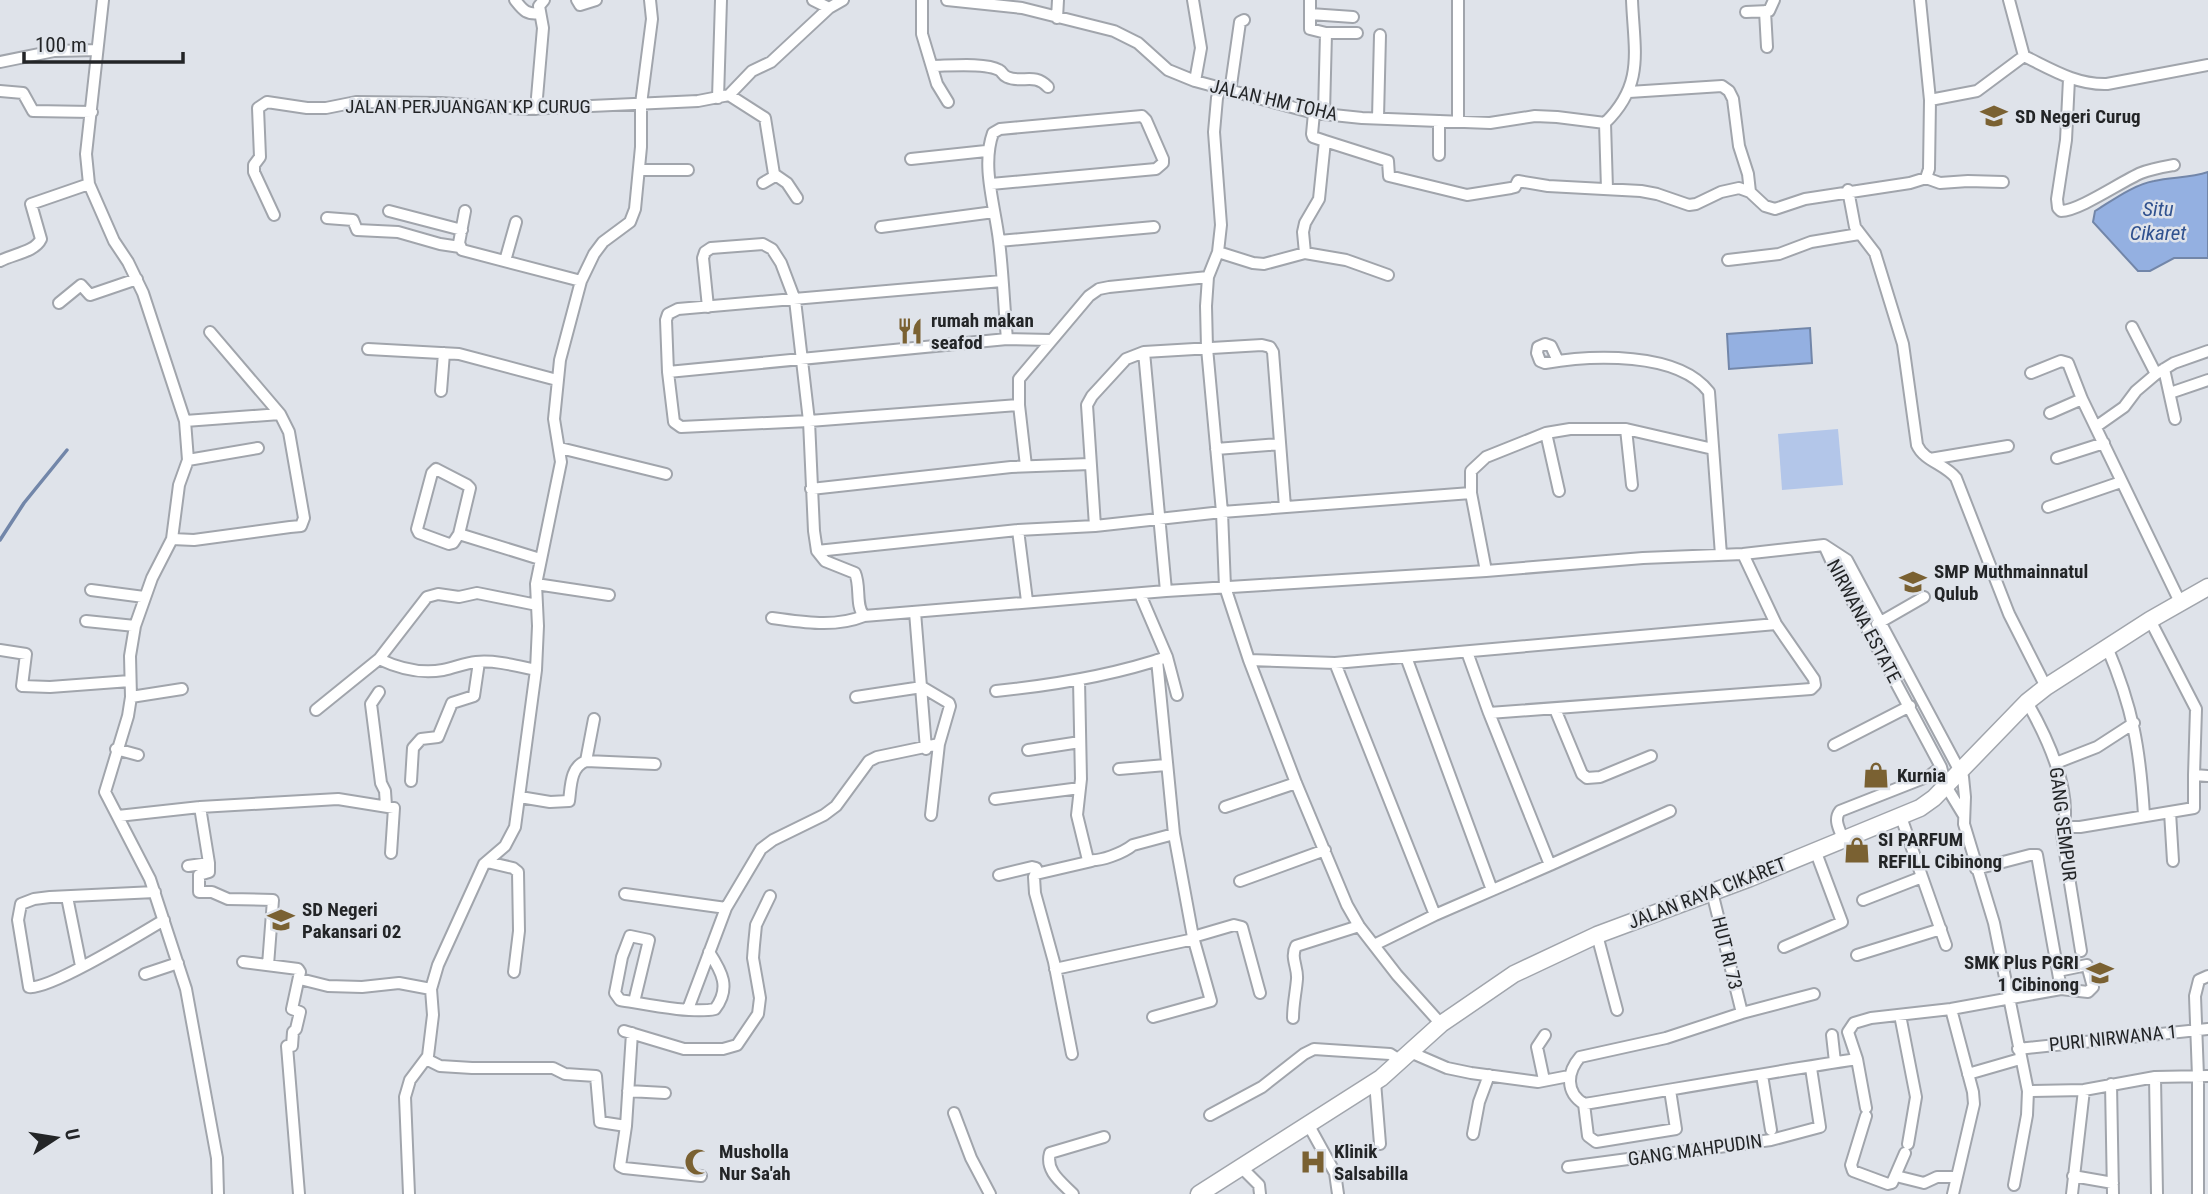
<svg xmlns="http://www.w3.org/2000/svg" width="2208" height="1194" font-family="'Roboto Condensed',sans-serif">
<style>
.green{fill:#b3c6e9}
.water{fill:#94b0e1;stroke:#7286a9;stroke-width:2}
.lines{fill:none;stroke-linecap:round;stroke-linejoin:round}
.stream{stroke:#7286a9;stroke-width:3.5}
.street-casing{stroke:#a1a5ac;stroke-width:14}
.secondary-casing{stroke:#a1a5ac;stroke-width:19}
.street{stroke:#fff;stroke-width:10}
.secondary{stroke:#fff;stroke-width:16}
.labels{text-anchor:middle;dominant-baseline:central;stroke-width:5;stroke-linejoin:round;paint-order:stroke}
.street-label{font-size:19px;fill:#232527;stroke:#dfe3ea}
.poi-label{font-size:19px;font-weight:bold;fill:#232527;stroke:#dfe3ea;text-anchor:start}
.water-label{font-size:21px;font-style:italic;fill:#31528f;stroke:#dfe3ea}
</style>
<rect width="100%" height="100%" fill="#dfe3ea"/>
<path class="green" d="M 1838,429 L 1843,485 L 1782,490 L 1778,434 Z"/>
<path class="water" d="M 2208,172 L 2208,258 L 2174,258 L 2150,271 L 2138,271 L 2093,222 L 2095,211 C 2113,200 2133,185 2154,181 C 2172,177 2190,178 2208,172 Z
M 1810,328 L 1812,363 L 1729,369 L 1727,334 Z"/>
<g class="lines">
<path class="stream" d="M 0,540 L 24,503 L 67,450"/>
<g class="street-casing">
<path id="street" d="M 103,0 L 86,154 L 89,184 L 114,241 L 128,262 L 143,293 L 185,421 L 188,460 L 179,485 L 172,539 L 152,578 L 135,626 L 130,656 L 131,697 L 128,716 L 105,792 L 150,879 L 186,989 L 217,1158 L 218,1194
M 515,0 C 523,10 526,15 540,13
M 577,0 L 580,5 L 596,0
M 813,0 L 829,8
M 922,0 L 922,34 L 937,84 L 948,102
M 947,0 L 1022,8 L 1114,31 L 1138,43 L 1168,70 L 1195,81 L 1314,113 L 1362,118 L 1490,123 L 1535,116 L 1557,117 L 1605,123
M 1193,0 L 1201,48 L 1195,81
M 1310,0 L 1310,29 L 1326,33 L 1357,33
M 1458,0 L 1458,121
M 1920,0 L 1930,100 L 1977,91 L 2024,56
M 2009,0 L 2024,56 C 2051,69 2076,85 2107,84 L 2208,65
M 1765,11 L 1767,47
M 1746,12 L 1769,11 L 1774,0
M 1310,14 L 1353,17
M 1057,18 L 1058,0
M 0,62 L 54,51 L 97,50
M 932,66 C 947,66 985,62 999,70 C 1003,72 1002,75 1007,77 C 1022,84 1034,72 1048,87
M 2069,79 L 2066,140 L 2057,199 L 2058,208 L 2061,211 C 2079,211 2122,181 2141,173 C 2151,169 2163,167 2174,165
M 1220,89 L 1217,98 L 1214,132 L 1221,225 L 1218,252 L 1208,277 L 1206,306 L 1207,348 L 1222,512 L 1225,587 L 1249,660 L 1296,783 L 1347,905 L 1359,926 L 1397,975 L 1441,1024
M 0,91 L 23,93 L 33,111 L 92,112
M 1230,92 L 1240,22 L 1244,20
M 1629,92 L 1722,86 L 1729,91 L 1733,99 L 1739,146 L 1748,174 L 1750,192
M 729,95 L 765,118 L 774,174 L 787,183 L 797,198
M 718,98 L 721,0
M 536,109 L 543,28 L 539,6 L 544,0
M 1324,113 L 1326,33
M 1378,118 L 1380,35
M 1605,123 C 1645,84 1634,51 1632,0
M 1605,123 L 1607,189
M 1325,141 L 1388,161 L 1389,176 L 1467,195 L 1511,188 L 1515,187 L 1518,181 L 1548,186 L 1641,191 L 1657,194 L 1689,205 L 1696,204 L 1721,192 L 1739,188 L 1750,192 L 1765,206 L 1775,209 L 1805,199 L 1910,183 L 1926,178 L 1940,183 L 1968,181 L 2003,182
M 1439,155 L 1439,121
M 911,159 L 986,151
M 639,170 L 688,170
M 1926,178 L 1929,169 L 1930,100
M 763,183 L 775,176
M 991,184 L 1156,169 L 1163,163 L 1163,159 L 1146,120 L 1142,116 L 1000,129 L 993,133 C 981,166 995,206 999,241 C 1003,273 1004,306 1007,339
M 1848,190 L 1855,227 L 1875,253 L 1903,344 L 1917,445 C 1924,461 1945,464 1956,478 L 2009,614 L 2046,687
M 389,211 L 462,230
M 465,211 L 459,243 L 462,250 L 581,281
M 274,215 L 254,172 L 254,165 L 260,157 L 258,108 L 267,102 L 307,108 L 326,108 L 356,102 L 441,103 L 527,109 L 698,101 L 729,95 L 752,71 L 771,62 L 829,8 L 843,0
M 327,218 L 353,220 L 357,230 L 398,232 L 440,244 L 460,247
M 881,227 L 994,212
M 999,241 L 1154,227
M 1218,252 L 1253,263 L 1264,264 L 1305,253 L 1303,232 L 1305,223 L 1319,199 L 1325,141 L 1313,137 L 1312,134 L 1314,113
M 1305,253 L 1346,260 L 1388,275
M 1728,260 L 1779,254 L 1811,242 L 1859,234
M 0,261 C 13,254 35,252 41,239 L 31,204 L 89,184
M 505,261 L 516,222
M 1002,281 L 678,309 L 668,314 L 666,320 L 668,372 L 1007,339 L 1051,340
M 59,303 L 81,285 L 90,295 L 137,279
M 708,307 L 703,258 L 705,252 L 711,248 L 763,244 L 772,249 L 781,263 L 795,300 L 809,421 L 814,531 L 817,551 L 825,561 L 855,573 C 861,587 855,605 864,616 L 1166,591 L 1486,571 L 1643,558 L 1743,554 L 1824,545
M 2132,327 L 2156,374
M 368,349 L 459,354 L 557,380
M 1144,352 L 1166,591
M 1558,361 L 1551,346 L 1545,344 L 1538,347 L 1537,353 L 1540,361 L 1545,363 C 1591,355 1678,351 1709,392 L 1721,555
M 2164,369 L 2175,419
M 668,372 L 674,422 L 681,427 L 809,421 L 1019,405
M 2031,373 L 2061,361 L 2068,363 L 2082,399 L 2180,602
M 441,391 L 444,353
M 2170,393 L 2208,380
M 2050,413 L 2082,399
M 185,421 L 280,414
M 2097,426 L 2124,407 L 2136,391 L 2156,374 L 2174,363 L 2208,351
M 1626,429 L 1632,485
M 1546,433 L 1559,491
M 560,448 L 666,474
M 1216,449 L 1280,444
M 2057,458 L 2104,443
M 1930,459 L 2008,446
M 188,460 L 258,448
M 1026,466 L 1019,405 L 1019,379 L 1089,296 L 1099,289 L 1109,287 L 1208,277
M 436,469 L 467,485 L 470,488 L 459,534 L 453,543 L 449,544 L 419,533 L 417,529 L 432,473 Z
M 811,489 L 1011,467 L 1090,464
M 2048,507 L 2121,482
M 1095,526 L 1087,405 L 1092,396 L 1126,359 L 1144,352 L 1262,345 L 1270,347 L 1273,352 L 1285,507
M 1018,530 L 1027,601
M 459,534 L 540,559
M 172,539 L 194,540 L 290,527 L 301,526 L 304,518 L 289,432 L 280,414 L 210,332
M 817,551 L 1018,530 L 1095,526 L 1222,512 L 1471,493
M 1486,571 L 1471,493 L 1471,471 L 1486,457 L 1546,433 L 1570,429 L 1626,429 L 1713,449
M 536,584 L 609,595
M 91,590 L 144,597
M 1140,594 L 1167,657 L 1177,695
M 915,612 L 926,749
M 772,618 C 803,622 834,628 864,616
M 2150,620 L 2196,709 L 2194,775 L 2208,776
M 86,621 L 135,626
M 1877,624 L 1924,597
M 2107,647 C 2133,708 2140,749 2144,815
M 0,650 L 26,654 L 22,686 L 50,687 L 130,681
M 1406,657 L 1492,890
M 379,659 C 400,669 421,674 443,670 C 454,668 465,663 476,662 C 496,660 517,666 536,670
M 1249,660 L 1335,663 L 1776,624
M 1335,663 L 1435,915
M 1079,680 L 1081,779 L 1077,815 L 1088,860 C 1100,862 1123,853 1133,845 L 1174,834
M 996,691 C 1055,685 1111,676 1167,657
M 379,692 L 371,704 L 381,783 L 385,791 L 386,806
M 131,697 L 182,689
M 856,697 L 922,687 L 949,703 L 950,706 L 939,744 L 931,815
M 2027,702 C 2047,737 2074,794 2062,834 L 2081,951
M 1555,709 L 1582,774 L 1587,778 L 1600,777 L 1651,756
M 316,710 L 379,659 L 427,597 L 438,594 L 459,597 L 477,593 L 537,605
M 1489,713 L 1811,689 L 1815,685 L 1814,679 L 1776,624 L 1743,554
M 1834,745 L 1910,706
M 116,749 L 138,755
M 1028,750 L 1080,742
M 586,761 L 655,764
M 2056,763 L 2097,747 L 2134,723
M 1119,769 L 1166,765
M 411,781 L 413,748 L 421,739 L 438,737 L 452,703 L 474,696 L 479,662
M 520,797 L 550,802 L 569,801 C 571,787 570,767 586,761 L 594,719
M 995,799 L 1080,788
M 1225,807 L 1296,783
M 2170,812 L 2173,861
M 1963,814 L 1946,786 L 1941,767 L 1834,567 L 1824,545 L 1847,560 L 1963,777 L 1965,797 L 1964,824 L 1994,923 L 2028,1091 L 2027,1115 L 2014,1185
M 118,816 L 200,807 L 338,799 L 394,808 L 391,853
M 1901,817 L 1946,945
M 2066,827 L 2080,827 L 2194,808 L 2194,775
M 1843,839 C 1840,830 1833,820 1840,811 L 1929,776 L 1941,767
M 487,862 L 513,868 L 518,872 L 519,931 L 514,972
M 209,863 L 209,872 L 199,875 L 199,892 L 212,892 L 228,899 L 273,900 L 268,965
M 1550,865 L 1670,811
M 188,866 L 209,863 L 200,807
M 1036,874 L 1092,861
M 999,875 L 1032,867 L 1036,868 L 1037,871 L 1034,877 L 1035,893 L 1054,962 L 1072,1054
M 1240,881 L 1325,850
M 155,892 L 50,897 L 34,899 L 21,904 L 18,920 L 29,987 C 48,991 142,933 164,920
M 1712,892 L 1742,1013
M 625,894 L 726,908
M 67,897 L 81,966
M 1863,900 L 1922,877
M 1597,935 L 1617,1010
M 1193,937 L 1234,925 L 1242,927 L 1260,993
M 1374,945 L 1435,915 L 1550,865 L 1489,713 L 1467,652
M 1784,947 L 1842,922 L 1815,850
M 1857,955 L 1941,929
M 243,962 L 298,969 L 300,972 L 292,1009 L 300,1012 L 296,1029 L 293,1032 L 292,1046 L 287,1046 L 299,1194
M 1055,969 L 1194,939
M 2058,971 L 2087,965 L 2093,987 L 2088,992 L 2061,989
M 145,974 L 178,963
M 300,979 L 328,986 L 362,987 L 399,983 L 431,989
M 634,1002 L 649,940 L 630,936 L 622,957 L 615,993 L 620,1000 C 645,1004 692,1014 715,1009 C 731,988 722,972 709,952
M 688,1009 L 726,908 L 761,849 L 773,840 L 824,815 L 836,806 L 869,761 L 877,757 L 939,744
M 1951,1009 L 1973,1092 L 1974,1104 L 1953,1194
M 1900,1015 L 1916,1097 L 1908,1144
M 1153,1017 L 1211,1001 L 1193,937 L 1174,834 L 1157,660
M 1293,1018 C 1293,1004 1296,992 1297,979 C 1298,967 1290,958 1296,946 L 1359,926
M 624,1031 L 684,1049 L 723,1049 L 737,1045 L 758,1014 L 760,998 L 753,958 L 754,945 L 756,925 L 770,896
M 632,1033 L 626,1126 L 620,1166 L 624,1168 L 701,1176
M 1832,1035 L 1835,1062
M 2018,1049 L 2208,1029
M 1410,1052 L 1447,1068 L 1471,1073 L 1538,1082 L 1569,1076
M 426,1059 L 440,1066 L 472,1068 L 553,1068 L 565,1074 L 596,1076 L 600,1122 L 626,1126
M 1857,1059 L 1866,1108
M 1968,1074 L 2020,1059
M 1762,1075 L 1771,1130
M 2155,1077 L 2157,1194
M 1544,1080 L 1537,1047 L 1545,1035
M 1375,1082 L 1380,1144
M 2111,1084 L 2113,1194
M 1670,1090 L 1676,1129 L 1596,1142 L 1588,1136 L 1584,1104 C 1675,1089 1766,1073 1857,1059 L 1848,1032 L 1854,1023 L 1871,1018 L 1951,1009 L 2061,989 L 2037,855 L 2030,855 L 1976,869
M 628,1091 L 665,1093
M 2028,1091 L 2084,1090 L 2155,1077 L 2208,1076
M 1584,1104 C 1565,1092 1567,1072 1580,1057 L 1666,1038 L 1742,1013 L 1814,994
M 954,1113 L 971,1158 L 990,1194
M 1210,1115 L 1262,1087 L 1304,1054 L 1314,1049 L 1390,1054 L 1401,1061
M 1866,1116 L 1851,1165 L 1853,1171 L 1888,1184 L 1892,1183 L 1905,1153
M 1308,1124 L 1335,1173 L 1338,1194
M 1473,1134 L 1479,1102 L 1489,1075
M 1568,1167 L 1771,1140 L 1820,1127 L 1811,1068
M 1242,1168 L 1259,1185 L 1260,1194
M 1896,1176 L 1924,1183
M 2073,1176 L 2113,1183
M 1924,1183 L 1937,1177 L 1956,1177
M 409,1194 L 405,1097 L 410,1080 L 428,1056 L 433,1015 L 431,989 L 438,965 L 484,864 L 505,846 L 515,827 L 536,670 L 538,626 L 536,584 L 561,462 L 554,419 L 560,360 L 581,281 L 594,254 L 603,242 L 630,222 L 635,209 L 641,147 L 641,104 L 652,19 L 650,0
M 1073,1194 C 1061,1182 1045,1171 1050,1153 L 1104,1137
M 2072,1194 L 2084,1090
M 2198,1194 L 2198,1076 L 2195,996 L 2199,980 L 2208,976"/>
</g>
<g class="secondary-casing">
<path id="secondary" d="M 1199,1194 L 1381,1078 L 1441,1024 L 1514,974 L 1597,935 L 1750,878 L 1920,808 L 1934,798 L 2027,702 L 2046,687 L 2150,620 L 2208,587"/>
</g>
<use href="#street" class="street"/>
<use href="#secondary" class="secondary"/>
</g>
<defs>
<g id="school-bare" transform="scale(2.1)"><path d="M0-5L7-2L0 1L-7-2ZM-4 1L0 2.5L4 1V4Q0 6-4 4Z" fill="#7a6132" stroke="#dfe3ea" stroke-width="2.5" paint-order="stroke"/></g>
<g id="restaurant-bare" transform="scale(2.1)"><path d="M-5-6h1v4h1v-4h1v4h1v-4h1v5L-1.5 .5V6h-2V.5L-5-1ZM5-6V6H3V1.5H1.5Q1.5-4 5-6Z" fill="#7a6132" stroke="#dfe3ea" stroke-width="2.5" paint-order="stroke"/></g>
<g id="shop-bare" transform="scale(2.1)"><path d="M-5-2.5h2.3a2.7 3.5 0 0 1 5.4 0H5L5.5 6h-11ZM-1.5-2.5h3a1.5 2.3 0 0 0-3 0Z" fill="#7a6132" stroke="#dfe3ea" stroke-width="2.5" paint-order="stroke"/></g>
<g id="mosque-bare" transform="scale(2.1)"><path d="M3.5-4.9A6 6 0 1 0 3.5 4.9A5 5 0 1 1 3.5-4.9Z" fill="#7a6132" stroke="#dfe3ea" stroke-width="2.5" paint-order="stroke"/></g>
<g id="hospital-bare" transform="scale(2.1)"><path d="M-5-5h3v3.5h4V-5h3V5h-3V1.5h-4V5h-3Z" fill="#7a6132" stroke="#dfe3ea" stroke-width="2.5" paint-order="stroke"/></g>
</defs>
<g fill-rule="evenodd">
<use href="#school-bare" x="1994" y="116"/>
<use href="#restaurant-bare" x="910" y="331"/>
<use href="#school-bare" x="1913" y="582"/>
<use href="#shop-bare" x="1876" y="775"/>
<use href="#shop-bare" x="1857" y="850"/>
<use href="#school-bare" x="281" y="920"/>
<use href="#school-bare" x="2100" y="973"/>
<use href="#mosque-bare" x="698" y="1162"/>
<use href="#hospital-bare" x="1313" y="1162"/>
</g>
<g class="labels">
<g class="street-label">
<text transform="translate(1274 100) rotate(13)">JALAN HM TOHA</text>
<text x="468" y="106">JALAN PERJUANGAN KP CURUG</text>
<text transform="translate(1864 621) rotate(62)">NIRWANA ESTATE</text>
<text transform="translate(2063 824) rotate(83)">GANG SEMPUR</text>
<text transform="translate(1707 893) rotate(-21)">JALAN RAYA CIKARET</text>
<text transform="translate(1727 953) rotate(76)">HUT RI 73</text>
<text transform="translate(2113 1038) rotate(-6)">PURI NIRWANA 1</text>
<text transform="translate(1695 1150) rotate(-8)">GANG MAHPUDIN</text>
</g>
<g class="poi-label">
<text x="2015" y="116">SD Negeri Curug</text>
<text x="931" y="320">rumah makan<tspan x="931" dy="22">seafod</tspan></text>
<text x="1934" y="571">SMP Muthmainnatul<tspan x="1934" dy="22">Qulub</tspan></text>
<text x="1897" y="775">Kurnia</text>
<text x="1878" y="839">SI PARFUM<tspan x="1878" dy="22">REFILL Cibinong</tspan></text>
<text x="302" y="909">SD Negeri<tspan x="302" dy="22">Pakansari 02</tspan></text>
<text x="2079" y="962" text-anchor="end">SMK Plus PGRI<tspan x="2079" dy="22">1 Cibinong</tspan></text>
<text x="719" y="1151">Musholla<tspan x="719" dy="22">Nur Sa'ah</tspan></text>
<text x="1334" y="1151">Klinik<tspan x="1334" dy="22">Salsabilla</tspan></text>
</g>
<g class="water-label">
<text x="2158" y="209">Situ<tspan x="2158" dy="24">Cikaret</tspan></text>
</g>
</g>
<g transform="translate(56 1138) rotate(78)" stroke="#dfe3ea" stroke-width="5" paint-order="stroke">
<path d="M0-5L12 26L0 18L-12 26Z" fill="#232527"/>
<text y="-10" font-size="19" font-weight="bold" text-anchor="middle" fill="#232527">U</text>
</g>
<path d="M24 52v10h159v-10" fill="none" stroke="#232527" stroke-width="3.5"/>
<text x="35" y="52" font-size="21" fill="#232527" stroke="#dfe3ea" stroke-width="5" paint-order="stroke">100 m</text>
</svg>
